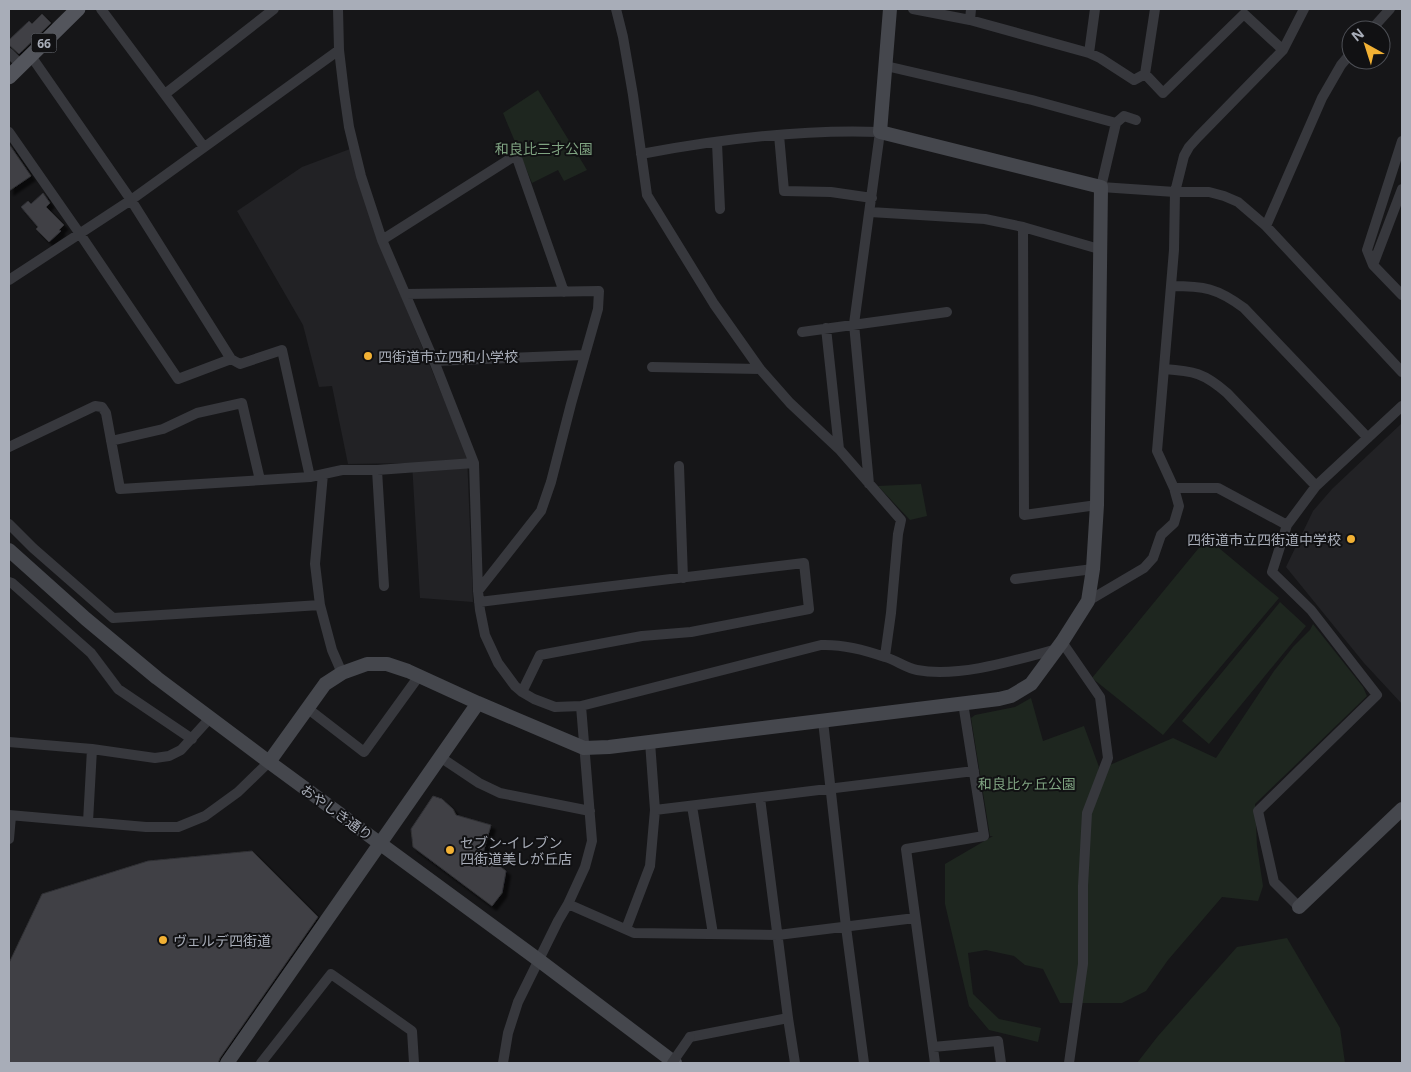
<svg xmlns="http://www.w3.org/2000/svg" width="1411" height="1072" font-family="'Open Sans','Noto Sans JP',sans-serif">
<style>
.built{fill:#222225}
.green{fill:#1e261f}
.building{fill:#404145;stroke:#303034;filter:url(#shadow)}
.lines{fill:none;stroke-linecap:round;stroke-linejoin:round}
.street{stroke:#37383d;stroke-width:10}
.secondary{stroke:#45474d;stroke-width:14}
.primary{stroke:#53555c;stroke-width:15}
.street-bridge{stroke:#37383d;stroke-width:10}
.poi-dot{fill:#f2b134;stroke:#111113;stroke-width:2}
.labels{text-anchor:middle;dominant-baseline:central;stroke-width:4;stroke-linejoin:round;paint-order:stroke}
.shield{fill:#111113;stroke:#7b7e86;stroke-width:1}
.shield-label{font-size:12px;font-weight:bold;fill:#a8adb8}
.park-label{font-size:14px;fill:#7fa381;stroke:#111113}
.poi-label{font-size:14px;fill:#a8adb8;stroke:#111113;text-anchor:start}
.street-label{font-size:14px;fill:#a8adb8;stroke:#111113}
</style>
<defs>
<filter id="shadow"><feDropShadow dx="4.5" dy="4.5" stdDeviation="1" flood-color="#0009"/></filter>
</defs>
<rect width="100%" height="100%" fill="#161618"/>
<path class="built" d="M 350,149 L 380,245 L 467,455 L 473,602 L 420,598 L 412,463 L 348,464 L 332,386 L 319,387 L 303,325 L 237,211 L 302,167 Z
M 1402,423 L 1402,704 L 1364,663 L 1286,567 L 1313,511 L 1332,489 Z"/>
<path class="green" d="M 538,90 L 587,170 L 564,181 L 558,170 L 532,183 L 503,113 Z
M 921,484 L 927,516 L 910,520 L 878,486 Z
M 1207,538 L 1279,598 L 1163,735 L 1092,678 Z
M 1280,602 L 1306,626 L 1209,744 L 1182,721 Z
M 1313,624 L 1363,687 L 1367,696 L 1255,804 L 1257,846 L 1263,886 L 1258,901 L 1222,897 L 1168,960 L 1146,991 L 1122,1003 L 1060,1003 L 1043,969 L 1025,965 L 1014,956 L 986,950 L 968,953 L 973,994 L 999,1019 L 1041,1028 L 1038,1042 L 989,1030 L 969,1006 L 945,904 L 945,864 L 993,836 L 990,836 L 971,718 L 975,715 L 1015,707 L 1031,698 L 1043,741 L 1084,726 L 1099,767 L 1098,770 L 1173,738 L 1216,758 L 1274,671 L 1293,647 L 1310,630 Z
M 1287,938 L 1340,1028 L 1345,1063 L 1137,1063 L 1158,1036 L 1237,947 Z"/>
<path class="building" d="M 42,14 L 51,23 L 19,54 L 9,45 L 9,40 L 29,21 L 32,24 Z
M 9,144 L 31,176 L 9,191 Z
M 43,193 L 50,203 L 46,207 L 64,225 L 59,230 L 61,231 L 49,242 L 36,229 L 38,227 L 21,207 L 28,201 L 31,204 Z
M 433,796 L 442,799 L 453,809 L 456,815 L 491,825 L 483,853 L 506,871 L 502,893 L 492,906 L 413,847 L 411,829 Z
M 252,851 L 318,917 L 220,1058 L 218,1063 L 9,1063 L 9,963 L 42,894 L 148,861 Z"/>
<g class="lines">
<path class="street" d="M 101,9 L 204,147
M 338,9 L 339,50 L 344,92 L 349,127 L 361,176 L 382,240 L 434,361 L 474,463 L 478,591 L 480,610 L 485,635 L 498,663 L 515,686 L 522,692 L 534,699 L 555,707 L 581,706 L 821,645 C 843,644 865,650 885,657 C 896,660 906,668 917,670 C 959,678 1016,660 1057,649
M 616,9 L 623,37 L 633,95 L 647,195 L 714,304 L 760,369 L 790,403 L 839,449 L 901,520 L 898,534 L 891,613 L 885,656
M 913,9 L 970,20 L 1089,53 L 1100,58 L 1134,80 L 1145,74 L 1155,9
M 970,20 L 971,9
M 1371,30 L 1390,9
M 9,53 L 21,65
M 1089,53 L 1095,9
M 31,56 L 131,200 L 231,359 L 240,364 L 282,350 L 310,477
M 886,66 L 1032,100 L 1116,123 L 1124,116 L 1136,120
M 1145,74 L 1163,93 L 1244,14 L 1283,50
M 165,94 L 274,9
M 1116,123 L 1101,187 L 1175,192 L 1209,192 L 1224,196 L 1238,202 L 1266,226 L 1402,372
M 9,132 L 80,234 L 178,379 L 231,359
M 779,135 L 784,191 L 831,192 L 872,198
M 1402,141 L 1367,250 L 1373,265 L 1402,295
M 717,143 L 720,209
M 641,154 C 720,139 800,129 880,132 L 854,324 L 869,484
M 870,212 L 985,219 L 1023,227 L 1099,249
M 1266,226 L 1322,98 L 1341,65 L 1351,53
M 1023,227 L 1024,515 L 1097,505
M 382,240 L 516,155 L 564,292
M 1373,265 L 1402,189
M 9,280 L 131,200 L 339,50
M 1171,286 C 1204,286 1217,288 1244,308 L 1368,438
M 405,294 L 599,291 L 598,309 L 571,404 L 551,482 L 541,511 L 478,591
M 826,328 L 839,449
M 802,332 L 947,312
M 434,361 L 584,355
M 652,367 L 760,369
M 1164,369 C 1194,371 1204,373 1227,393 L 1316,486
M 111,441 L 163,429 L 197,413 L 242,403 L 260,480
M 9,447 L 95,406 L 102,407 L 106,413 L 120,489 L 310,477 L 342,470 L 377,470 L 474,463
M 679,466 L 683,578
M 377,470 L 384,586
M 323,474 L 315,564 L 320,605 L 332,650 L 342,673
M 1174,488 L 1218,488 L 1287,525
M 9,524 L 33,548 L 113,618 L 320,605
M 1015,579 L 1093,569
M 9,582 L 12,583 L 91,653 L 118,689 L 192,739
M 1088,601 L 1144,568 L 1153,558 L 1161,535 L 1174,523 L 1179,506 L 1174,488 L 1157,451 L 1174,250 L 1175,192 L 1184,156 L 1189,147 L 1198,137 L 1283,50 L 1304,9
M 479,602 L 804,563 L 809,609 L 691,632 L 642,636 L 540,655 L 522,692
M 1062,642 L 1100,697 L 1108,758 L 1087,813 L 1083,886 L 1083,964 L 1069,1063
M 307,708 L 364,752 L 419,676
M 823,721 L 846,927 L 864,1063
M 9,742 L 92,749 L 155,758 L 169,756 L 181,750 L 211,717
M 440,757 L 479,783 L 500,793 L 590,811
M 692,806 L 713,934
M 655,810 L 974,771
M 9,815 L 146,827 L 178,827 L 205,816 L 238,792 L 269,762
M 88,822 L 92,749
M 9,839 L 11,816
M 568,904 L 634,933 L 778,935 L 915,918
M 1299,907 L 1274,882 L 1258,811 L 1377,695 L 1311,610 L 1272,572 L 1287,525 L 1316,486 L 1402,406
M 626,929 L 650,866 L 655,810 L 650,742
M 788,1018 L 795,1063
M 690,1037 L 788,1018 L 760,798
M 933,1047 L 998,1041 L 1001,1063
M 261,1063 L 331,974 L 412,1031 L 414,1063
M 503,1063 L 508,1033 L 518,1002 L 558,921 L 568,904 L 585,867 L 592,841 L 581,706
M 935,1063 L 906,849 L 984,836 L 963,703"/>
<path class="secondary" d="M 9,550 L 86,619 L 157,678 L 269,762 L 540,961 L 675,1063
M 269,762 L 325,684 L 342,673 L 367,664 L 387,664 L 408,671 L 478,703 L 584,748 L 609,747 L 999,699 L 1011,696 L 1031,684 L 1062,642 L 1088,601 L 1093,569 L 1097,505 L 1101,187 L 880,132 L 890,9
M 1299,907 L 1402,809
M 227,1063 L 478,703"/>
<path class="primary" d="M 9,77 L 78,9"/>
<path class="street-bridge" d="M 672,1063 L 690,1037"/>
</g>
<g class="poi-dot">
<circle cx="368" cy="356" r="5"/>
<circle cx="1351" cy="539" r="5"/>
<circle cx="450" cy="850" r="5"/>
<circle cx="163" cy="940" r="5"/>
</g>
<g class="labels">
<rect class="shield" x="31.5" y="33.5" width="25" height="19" rx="4"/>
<g class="shield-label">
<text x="44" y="43">66</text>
</g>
<g class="park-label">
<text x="544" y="148">和良比三才公園</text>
<text x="1027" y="783">和良比ヶ丘公園</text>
</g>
<g class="poi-label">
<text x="378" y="356">四街道市立四和小学校</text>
<text x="1341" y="539" text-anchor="end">四街道市立四街道中学校</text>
<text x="460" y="842">セブン-イレブン<tspan x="460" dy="16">四街道美しが丘店</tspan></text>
<text x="173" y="940">ヴェルデ四街道</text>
</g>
<g class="street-label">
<text transform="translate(337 812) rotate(36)">おやしき通り</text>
</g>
</g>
<rect width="1411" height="1072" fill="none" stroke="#a8adb8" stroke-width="20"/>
<g transform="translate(1366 45) rotate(321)"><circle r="24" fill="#111113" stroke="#4d4f55"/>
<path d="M0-4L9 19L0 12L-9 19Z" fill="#f2b134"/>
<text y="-8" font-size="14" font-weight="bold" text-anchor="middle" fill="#a8adb8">N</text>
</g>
</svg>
